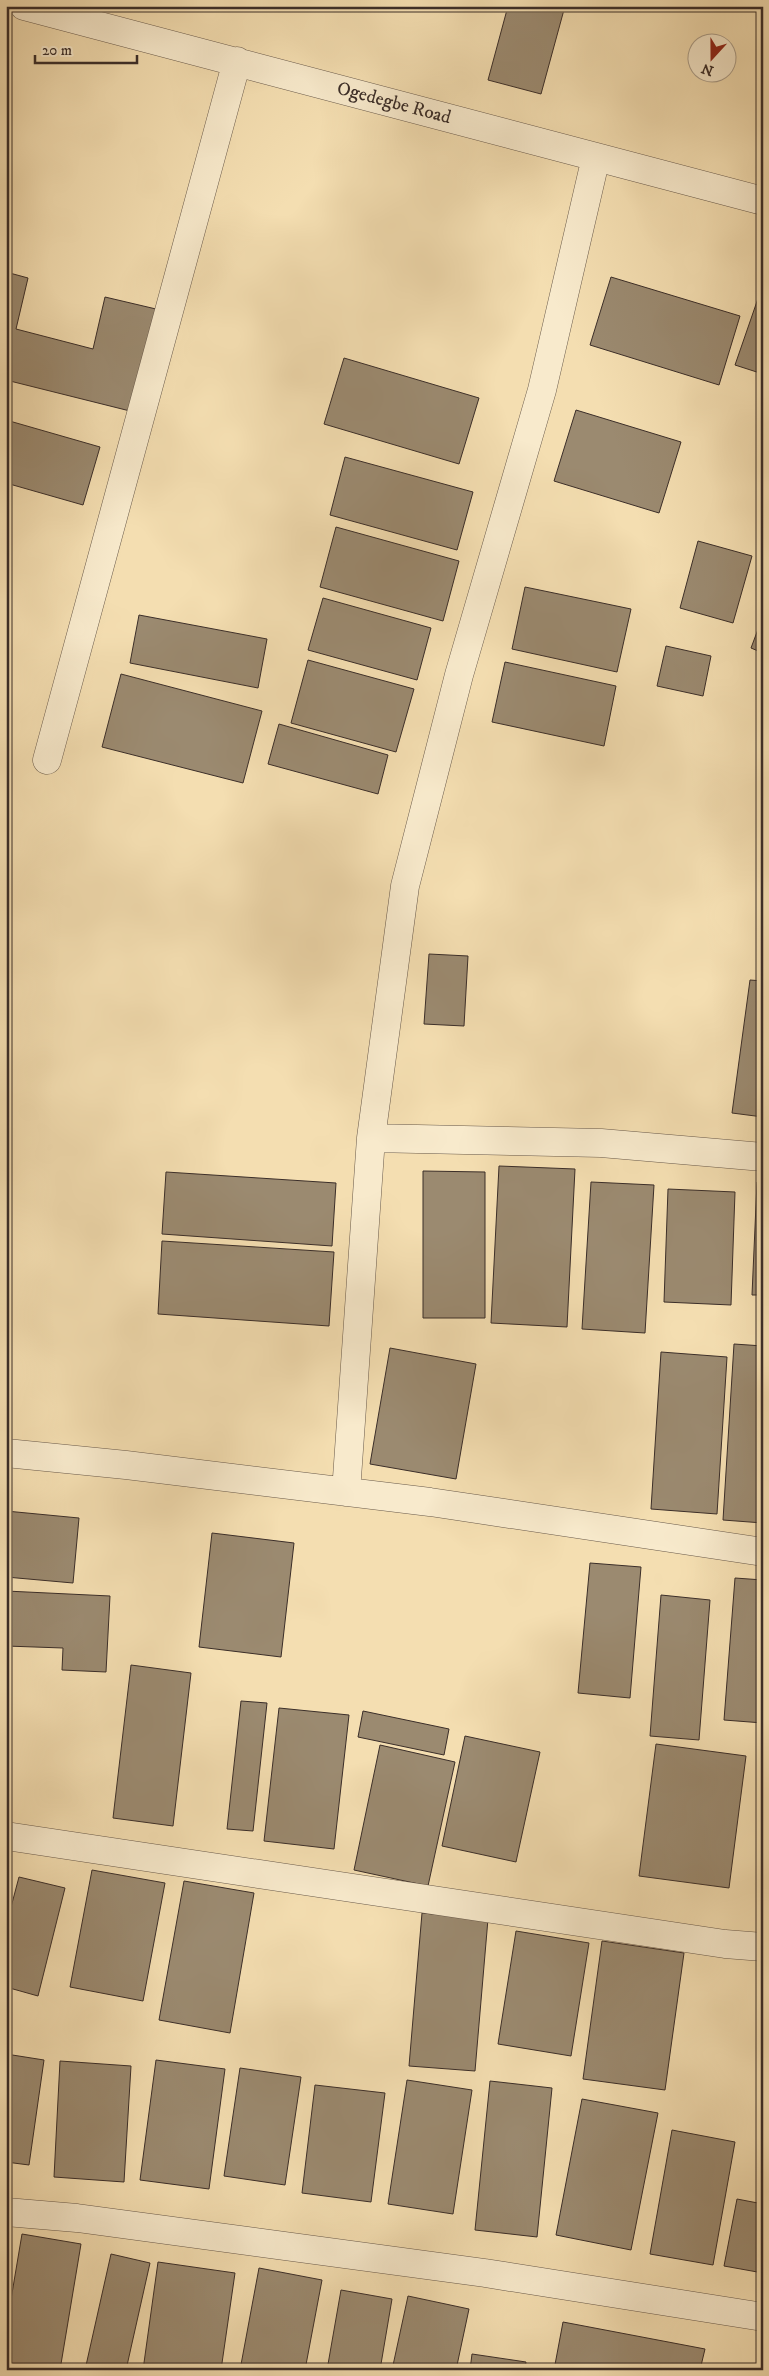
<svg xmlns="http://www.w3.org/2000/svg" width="769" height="2376" font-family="'IM FELL DW Pica',serif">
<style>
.building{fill:#9b8a70;stroke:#3b2e29}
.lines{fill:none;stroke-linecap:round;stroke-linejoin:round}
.minor-casing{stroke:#695a4b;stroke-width:29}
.minor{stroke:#f8eacc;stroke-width:28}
.labels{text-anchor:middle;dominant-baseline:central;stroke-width:4;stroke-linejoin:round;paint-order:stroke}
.street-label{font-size:19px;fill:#3b2e29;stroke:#f8eacc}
</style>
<rect width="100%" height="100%" fill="#f4deb1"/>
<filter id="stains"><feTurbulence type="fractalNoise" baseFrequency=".004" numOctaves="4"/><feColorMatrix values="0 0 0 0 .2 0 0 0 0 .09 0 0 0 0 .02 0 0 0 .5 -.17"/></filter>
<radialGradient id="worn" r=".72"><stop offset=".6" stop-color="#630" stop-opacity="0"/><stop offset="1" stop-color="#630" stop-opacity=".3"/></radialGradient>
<path class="building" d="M 508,6 L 565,6 L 541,94 L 488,80 Z
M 6,272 L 28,278 L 16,329 L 93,349 L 105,297 L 156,309 L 130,411 L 6,380 Z
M 611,277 L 740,316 L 719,385 L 590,345 Z
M 763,284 L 763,374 L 735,365 Z
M 344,358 L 479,398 L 459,464 L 324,424 Z
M 576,410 L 681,442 L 659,513 L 554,481 Z
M 6,420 L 100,447 L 83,505 L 6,483 Z
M 345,457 L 473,492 L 457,550 L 330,515 Z
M 336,527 L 459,561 L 443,621 L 320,587 Z
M 698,541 L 752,556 L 733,623 L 680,608 Z
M 525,587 L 631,609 L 617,672 L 512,649 Z
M 323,598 L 431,628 L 417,680 L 308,650 Z
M 139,615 L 267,639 L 258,688 L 130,663 Z
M 763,616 L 763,653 L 751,648 Z
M 666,646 L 711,656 L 703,696 L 657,686 Z
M 308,660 L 414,689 L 396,752 L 291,723 Z
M 505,662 L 616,686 L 604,746 L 492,722 Z
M 121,674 L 262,711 L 243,783 L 102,747 Z
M 279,724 L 388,755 L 378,794 L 268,764 Z
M 429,954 L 468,956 L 464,1026 L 424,1024 Z
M 750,980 L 763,981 L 763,1117 L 732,1113 Z
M 499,1166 L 575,1169 L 567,1327 L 491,1323 Z
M 423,1171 L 485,1172 L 485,1318 L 423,1318 Z
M 166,1172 L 336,1183 L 332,1246 L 162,1234 Z
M 591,1182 L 654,1185 L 645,1333 L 582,1329 Z
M 757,1182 L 763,1183 L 763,1295 L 752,1295 Z
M 668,1189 L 735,1192 L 731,1305 L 664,1302 Z
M 162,1241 L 334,1252 L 329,1326 L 158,1314 Z
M 734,1344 L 763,1346 L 763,1523 L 723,1520 Z
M 390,1348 L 476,1364 L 456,1479 L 370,1464 Z
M 661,1352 L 727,1357 L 717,1514 L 651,1509 Z
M 6,1511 L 79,1518 L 73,1583 L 6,1577 Z
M 212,1533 L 294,1543 L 281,1657 L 199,1647 Z
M 590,1563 L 641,1567 L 630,1698 L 578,1693 Z
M 735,1578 L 763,1580 L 763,1723 L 724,1720 Z
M 6,1591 L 110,1596 L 106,1672 L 62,1670 L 63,1648 L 6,1646 Z
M 661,1595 L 710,1600 L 699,1740 L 650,1736 Z
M 131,1665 L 191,1673 L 173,1826 L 113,1818 Z
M 241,1701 L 267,1703 L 253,1831 L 227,1829 Z
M 279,1708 L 349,1715 L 334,1849 L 264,1841 Z
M 363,1711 L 449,1729 L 444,1755 L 358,1737 Z
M 465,1736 L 540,1752 L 516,1862 L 442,1846 Z
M 656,1744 L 746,1756 L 729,1888 L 639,1876 Z
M 380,1745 L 455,1762 L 428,1886 L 354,1870 Z
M 92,1870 L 165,1883 L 143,2001 L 70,1987 Z
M 19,1877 L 65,1888 L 38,1996 L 6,1987 L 6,1926 Z
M 184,1881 L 254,1893 L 230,2033 L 159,2020 Z
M 422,1913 L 488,1919 L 475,2071 L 409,2066 Z
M 516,1931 L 589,1943 L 571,2056 L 498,2044 Z
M 602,1941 L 684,1953 L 665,2090 L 583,2079 Z
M 6,2054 L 44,2060 L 29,2165 L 6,2162 Z
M 156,2060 L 225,2069 L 209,2189 L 140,2180 Z
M 60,2061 L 131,2066 L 124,2182 L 54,2177 Z
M 240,2068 L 301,2077 L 285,2185 L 224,2176 Z
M 407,2080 L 472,2090 L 453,2214 L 388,2204 Z
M 490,2081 L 552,2088 L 537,2237 L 475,2230 Z
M 315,2085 L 385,2093 L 371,2202 L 302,2193 Z
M 582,2099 L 658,2113 L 631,2250 L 556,2235 Z
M 672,2130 L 735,2142 L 713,2265 L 650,2254 Z
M 737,2199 L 763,2204 L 763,2273 L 724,2266 Z
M 22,2234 L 81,2244 L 60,2370 L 6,2370 L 6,2329 Z
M 111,2254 L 150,2263 L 126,2370 L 85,2370 Z
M 158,2262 L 235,2273 L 221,2370 L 143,2370 Z
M 259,2268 L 322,2280 L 305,2370 L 240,2370 Z
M 341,2290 L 392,2299 L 380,2370 L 327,2370 Z
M 408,2296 L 469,2309 L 456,2370 L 392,2370 Z
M 563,2322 L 705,2349 L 700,2370 L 554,2370 Z
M 472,2354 L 526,2362 L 525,2370 L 470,2370 Z"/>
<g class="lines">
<g class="minor-casing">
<path id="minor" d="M 24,6 L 763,201
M 47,760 L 237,61
M 371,1138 L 601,1143 L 763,1157
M 6,1453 L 126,1465 L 430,1502 L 763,1552
M 346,1492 L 371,1138 L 405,886 L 459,675 L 542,390 L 596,157
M 6,1836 L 725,1944 L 763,1947
M 6,2212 L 77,2218 L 485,2273 L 763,2317"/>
</g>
<use href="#minor" class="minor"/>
</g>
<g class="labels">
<g class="street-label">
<text transform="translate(394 103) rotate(15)">Ogedegbe Road</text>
</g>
</g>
<rect width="769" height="2376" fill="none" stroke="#f4deb1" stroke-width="25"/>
<rect x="8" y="8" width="754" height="2361" fill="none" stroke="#3b2e29" stroke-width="2.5"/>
<rect x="12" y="12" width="744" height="2351" fill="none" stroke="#3b2e29"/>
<g transform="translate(712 58) rotate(201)"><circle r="24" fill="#f8eacc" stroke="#ac9f8b"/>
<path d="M0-4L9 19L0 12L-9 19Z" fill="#8f2418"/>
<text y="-8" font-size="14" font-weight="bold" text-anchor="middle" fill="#3b2e29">N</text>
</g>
<path d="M35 55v8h102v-8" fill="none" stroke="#3b2e29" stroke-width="2.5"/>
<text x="42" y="55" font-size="15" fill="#3b2e29" stroke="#f8eacc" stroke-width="4" paint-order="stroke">20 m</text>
<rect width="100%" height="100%" filter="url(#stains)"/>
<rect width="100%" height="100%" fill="url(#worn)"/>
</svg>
